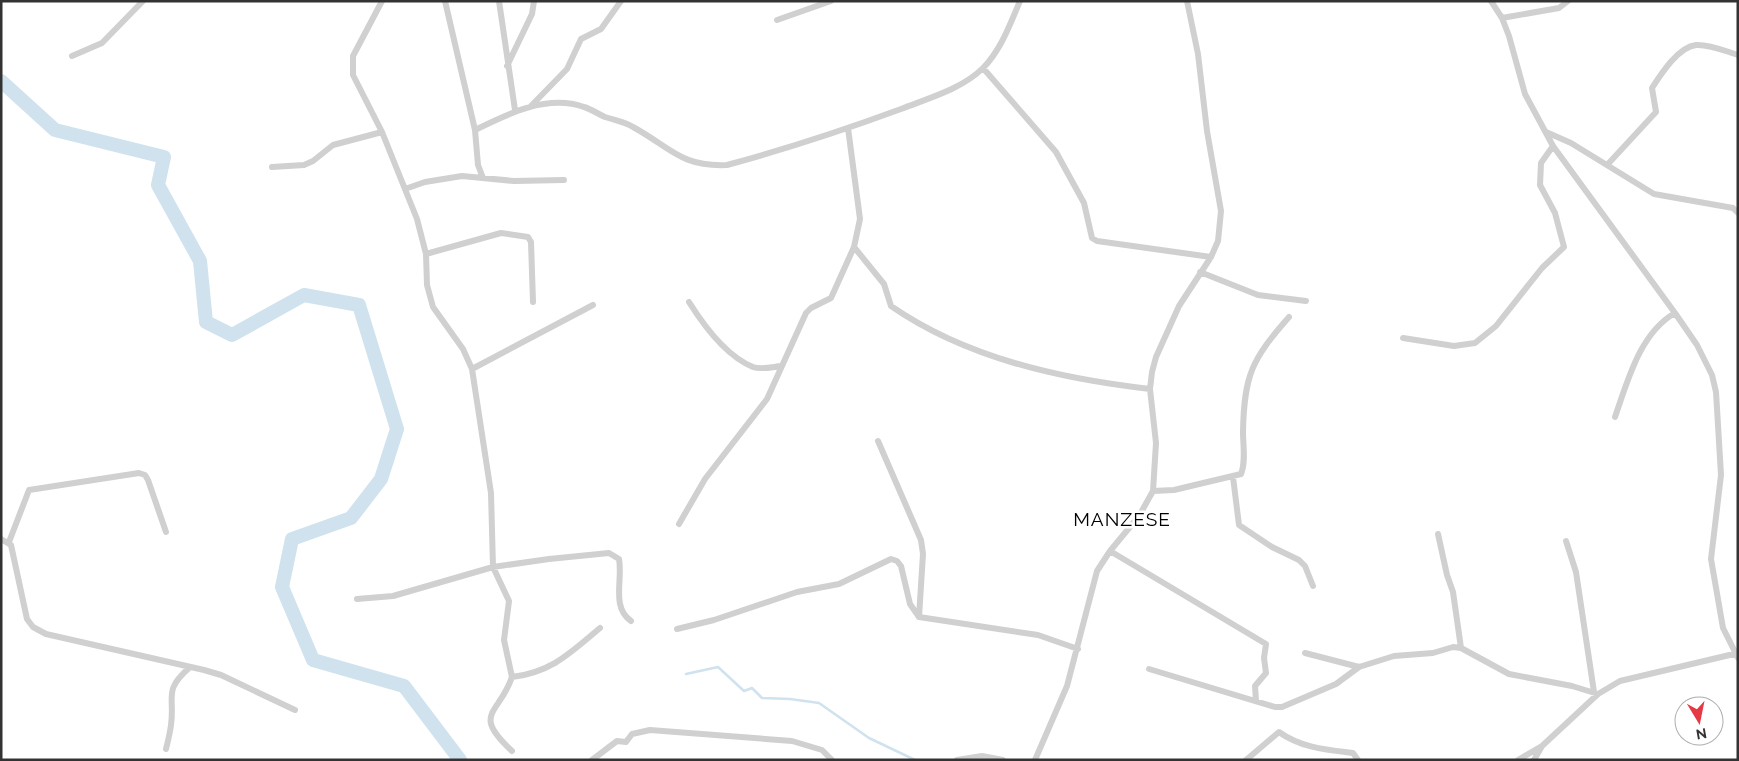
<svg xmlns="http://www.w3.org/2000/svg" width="1739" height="761" font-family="Raleway,sans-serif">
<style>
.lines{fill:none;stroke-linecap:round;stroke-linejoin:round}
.stream{stroke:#cfe2ee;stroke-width:2.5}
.river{stroke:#cfe2ee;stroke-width:14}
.street{stroke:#d0d0d0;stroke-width:6}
.labels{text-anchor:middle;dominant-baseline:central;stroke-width:5;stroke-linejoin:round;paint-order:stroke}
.quarter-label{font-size:19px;letter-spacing:1px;fill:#000;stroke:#fff}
</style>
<rect width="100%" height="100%" fill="#fff"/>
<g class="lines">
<path class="stream" d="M 686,674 L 718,667 L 744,691 L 752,688 L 762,698 L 790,699 L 819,703 L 869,738 L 915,760"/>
<path class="river" d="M 1,81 L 55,130 L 164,157 L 158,185 L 200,261 L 206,322 L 232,335 L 304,295 L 359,305 L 397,429 L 381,479 L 351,518 L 292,539 L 282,587 L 313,660 L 404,686 L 460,760"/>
<path class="street" d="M 382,1 L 353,56 L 353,75 L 382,132 L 417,219 L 426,254 L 427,285 L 433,307 L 463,349 L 472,369 L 491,493 L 493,567 L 509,601 L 504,640 L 512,677 C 499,715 471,713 512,751
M 445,1 L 475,130 L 478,165 L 483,178
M 499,1 L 515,110
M 1491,1 L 1502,18 L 1509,36 L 1525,94 L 1553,146 L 1675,313 L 1697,345 L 1712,375 L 1716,392 L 1721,475 L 1711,559 L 1723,628 L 1738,658
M 1502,18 L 1559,8 L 1568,1
M 777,20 L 831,1
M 72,56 L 102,43 L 143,1
M 507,66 L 532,14 L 534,1
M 983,68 L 1056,152 L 1084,203 L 1092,238 L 1097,241 L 1211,257
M 530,107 L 567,69 L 581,39 L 601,29 L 621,1
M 475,130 C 507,114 547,94 584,107 C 591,109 598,114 605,117 C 614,120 625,122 633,127 C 670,147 680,167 727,165 C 786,149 844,130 901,109 C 929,98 962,89 983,68 C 1001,50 1010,24 1020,1
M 1546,132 L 1571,143 L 1654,194 L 1733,208 L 1738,213
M 1608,164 L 1656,112 L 1652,88 C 1661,74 1678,47 1696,45 C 1709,44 1725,51 1738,55
M 272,167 L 304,165 L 313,161 L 333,145 L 382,132
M 405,189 L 425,182 L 462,176 L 514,181 L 564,180
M 854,247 L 884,284 L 891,306 C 966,358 1061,379 1150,389
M 426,254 L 501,233 L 528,237 L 531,242 L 533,302
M 1200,272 L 1258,295 L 1306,301
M 689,302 C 704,326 726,356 753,367 C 761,370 772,367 781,366
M 1403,338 L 1454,346 L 1475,343 L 1496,326 L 1542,268 L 1564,247 L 1555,213 L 1540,185 L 1541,163 L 1553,146
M 472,369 L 593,305
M 1615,417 C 1628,380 1640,333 1675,313
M 878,441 L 921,540 L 923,554 L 919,617
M 1233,477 L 1239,525 L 1272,547 L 1299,560 L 1305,566 L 1313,586
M 1153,491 L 1174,490 L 1241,474 C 1246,462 1243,445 1243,432 C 1244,375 1252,359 1289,317
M 679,524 L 705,479 L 767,399 L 806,313 L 811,308 L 831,298 L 854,247 L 860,219 L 848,128
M 1438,534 L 1447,575 L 1453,592 L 1461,648
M 1,539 L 11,545 L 27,619 L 33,627 L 46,634 L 204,670 L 221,675 L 295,710
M 1566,541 L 1576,572 L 1594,692
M 9,542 L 29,490 L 139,473 L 145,475 L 148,480 L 166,532
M 1110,551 L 1266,644 L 1264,658 L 1266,673 L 1255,686 L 1256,701
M 357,599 L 393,596 L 493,567 L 549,559 L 609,553 L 619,559 C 623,580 611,607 631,621
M 677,629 L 714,620 L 797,592 L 839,584 L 891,559 L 897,561 L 901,566 L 910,604 L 919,617 L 1038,635 L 1078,649
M 1305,653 L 1359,667 L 1394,656 L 1433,653 L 1453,647 L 1461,648 L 1509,674 L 1572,686 L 1598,694
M 1149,669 L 1275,707 L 1282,707 L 1336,684 L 1359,667
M 512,677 C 552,672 570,653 600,628
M 166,749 C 168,741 170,733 171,725 C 175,696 163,691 189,668
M 592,760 L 617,741 L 626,742 L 632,734 L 650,730 L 792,741 L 822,750 L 832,760
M 957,760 L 982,756 L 1003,760
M 1035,760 L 1067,686 L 1097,571 L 1110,551 L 1139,516 L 1153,491 L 1156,443 L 1150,389 L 1152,372 L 1156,357 L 1179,306 L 1211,257 L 1218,241 L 1221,211 L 1207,131 L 1198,54 L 1187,1
M 1246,760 L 1279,732 C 1301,748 1328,750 1353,753 L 1358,760
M 1518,760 L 1542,746 L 1598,694 L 1620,681 L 1738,653
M 1534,760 L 1542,746"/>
</g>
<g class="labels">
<g class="quarter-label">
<text x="1122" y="519">MANZESE</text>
</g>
</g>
<rect width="1739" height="761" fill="none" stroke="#333333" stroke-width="5"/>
<g transform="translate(1699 721) rotate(170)"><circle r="24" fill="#ffffff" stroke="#adadad"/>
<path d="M0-4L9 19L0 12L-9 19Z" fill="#e63946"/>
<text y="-8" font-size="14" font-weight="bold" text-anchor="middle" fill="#333333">N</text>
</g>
</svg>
